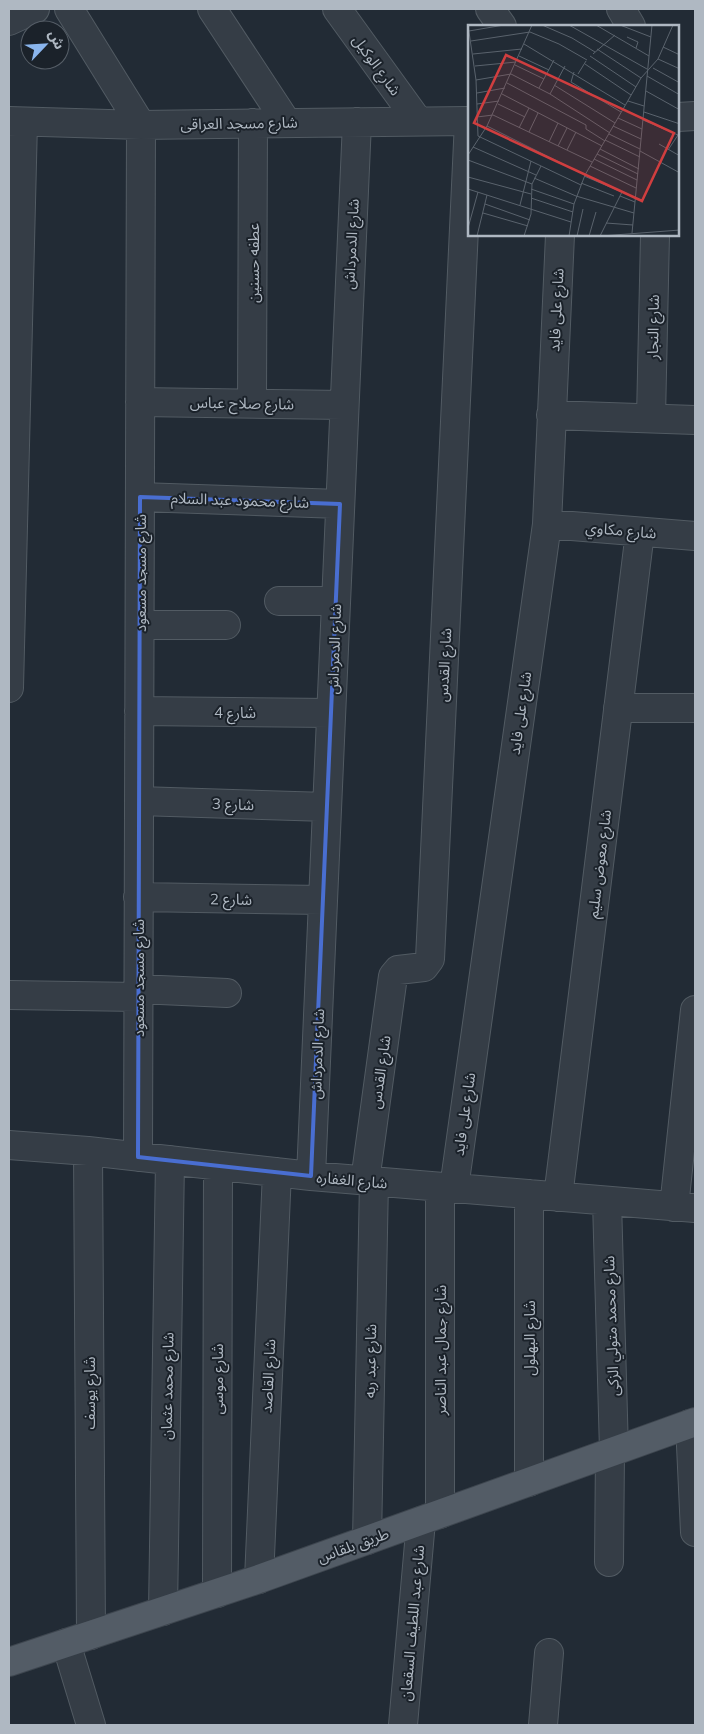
<svg xmlns="http://www.w3.org/2000/svg" width="704" height="1734" font-family="Mulish,'Noto Sans Arabic',sans-serif">
<style>
.lines{fill:none;stroke-linecap:round;stroke-linejoin:round}
.minor-casing{stroke:#525b63;stroke-width:30}
.major-casing{stroke:#3e464f;stroke-width:30}
.minor{stroke:#353d46;stroke-width:28}
.major{stroke:#535c66;stroke-width:28}
.marked{fill:none;stroke:#496ed1;stroke-width:4;stroke-linejoin:round}
.labels{text-anchor:middle;dominant-baseline:central;stroke-width:4;stroke-linejoin:round;paint-order:stroke}
.street-label{font-size:15px;fill:#afb8c2;stroke:#1b222a}
.inset-road{fill:none;stroke:#5a636d;stroke-width:1}
.view{fill:#d03e3f;fill-opacity:0.15;stroke:#d03e3f;stroke-width:2.5}
.inset-edge{fill:none;stroke:#afb8c2;stroke-width:2.5}
</style>
<rect width="100%" height="100%" fill="#222b35"/>
<g class="lines">
<g class="minor-casing">
<path id="minor" d="M 69,9 L 141,125 L 138,1157
M 212,9 L 287,123
M 337,9 L 418,121
M 490,9 L 502,26
M 621,9 L 631,26
M 9,21 L 35,9
M 678,117 L 695,116
M 9,121 L 141,125 L 469,121
M 140,402 L 344,405
M 252,403 L 253,123
M 551,415 L 695,420
M 651,418 L 655,235
M 140,497 L 340,504
M 547,524 L 695,536
M 279,601 L 336,601
M 140,625 L 226,625
M 9,688 L 23,122
M 618,708 L 695,708
M 139,711 L 331,713
M 139,801 L 327,807
M 138,897 L 323,900
M 138,989 L 227,993
M 9,995 L 138,997
M 9,1145 L 88,1151 L 311,1176 L 695,1208
M 88,1151 L 91,1635
M 311,1176 L 357,122
M 365,1181 L 393,976 L 398,970 L 424,967 L 430,959 L 469,121
M 440,1187 L 440,1514
M 454,1188 L 547,524 L 560,235
M 558,1197 L 640,532
M 607,1201 L 614,1451
M 674,1207 L 695,1010
M 690,1424 L 695,1532
M 529,1482 L 529,1194
M 367,1540 L 374,1181
M 609,1562 L 610,1452
M 259,1579 L 277,1172
M 217,1593 L 218,1166
M 163,1611 L 170,1160
M 66,1643 L 91,1725
M 403,1725 L 421,1521
M 543,1725 L 549,1653"/>
</g>
<g class="major-casing">
<path id="major" d="M 9,1662 L 259,1579 L 695,1422"/>
</g>
<use href="#minor" class="minor"/>
<use href="#major" class="major"/>
</g>
<path class="marked" d="M 140,497 L 340,504 L 311,1176 L 138,1157 Z"/>
<g class="labels">
<g class="street-label">
<text transform="translate(377 65) rotate(54)">شارع الوكيل</text>
<text transform="translate(239 123) rotate(-1)">شارع مسجد العراقى</text>
<text transform="translate(351 244) rotate(-87)">شارع الدمرداش</text>
<text transform="translate(253 263) rotate(-90)">عطفه حسنين</text>
<text transform="translate(556 310) rotate(-87)">شارع على فايد</text>
<text transform="translate(653 327) rotate(-89)">شارع النجار</text>
<text transform="translate(242 403) rotate(1)">شارع صلاح عباس</text>
<text transform="translate(240 500) rotate(2)">شارع محمود عبد السلام</text>
<text transform="translate(621 530) rotate(5)">شارع مكاوي</text>
<text transform="translate(140 573) rotate(-90)">شارع مسجد مسعود</text>
<text transform="translate(334 649) rotate(-88)">شارع الدمرداش</text>
<text transform="translate(444 665) rotate(-87)">شارع القدس</text>
<text x="235" y="712">شارع 4</text>
<text transform="translate(520 713) rotate(-82)">شارع على فايد</text>
<text transform="translate(233 804) rotate(2)">شارع 3</text>
<text transform="translate(599 864) rotate(-83)">شارع معوض سليم</text>
<text transform="translate(231 899) rotate(1)">شارع 2</text>
<text transform="translate(138 978) rotate(-90)">شارع مسجد مسعود</text>
<text transform="translate(317 1054) rotate(-88)">شارع الدمرداش</text>
<text transform="translate(380 1072) rotate(-82)">شارع القدس</text>
<text transform="translate(464 1114) rotate(-82)">شارع على فايد</text>
<text transform="translate(352 1180) rotate(5)">شارع الغفاره</text>
<text transform="translate(611 1326) rotate(-92)">شارع محمد متولي الزكى</text>
<text transform="translate(529 1338) rotate(-90)">شارع البهلول</text>
<text transform="translate(440 1350) rotate(-90)">شارع جمال عبد الناصر</text>
<text transform="translate(370 1361) rotate(-89)">شارع عبد ربه</text>
<text transform="translate(268 1376) rotate(-87)">شارع القاصد</text>
<text transform="translate(217 1379) rotate(-90)">شارع موسى</text>
<text transform="translate(167 1386) rotate(-89)">شارع محمد عثمان</text>
<text transform="translate(89 1393) rotate(-90)">شارع يوسف</text>
<text transform="translate(353 1545) rotate(-20)">طريق بلقاس</text>
<text transform="translate(412 1623) rotate(-85)">شارع عبد اللطيف السقعان</text>
</g>
</g>
<g transform="translate(468 25)">
<rect width="211" height="211" fill="#222b35"/>
<path class="inset-road" d="M 0,0 L 8,55 L 10,111 L 113,160M 74,0 L 104,13 L 127,27M 101,0 L 179,44M 128,0 L 181,31M 152,0 L 183,12M 1,6 L 36,0M 159,12 L 170,17 L 168,23M 3,16 L 62,7 L 91,19 L 119,35M 56,19 L 157,80M 195,22 L 212,30M 129,24 L 173,53M 5,29 L 54,24M 125,29 L 147,10M 51,31 L 81,45M 122,31 L 168,62M 190,34 L 212,44M 117,39 L 163,70M 47,40 L 76,54M 7,41 L 48,37M 185,43 L 212,58M 106,47 L 103,57 L 153,87M 110,49 L 118,36M 179,51 L 212,70M 8,55 L 43,49 L 82,69 L 142,108M 39,58 L 118,100 L 118,104 L 137,116M 86,60 L 147,98M 71,63 L 86,35M 178,66 L 212,85M 9,68 L 37,63M 34,69 L 134,121M 82,69 L 97,41M 160,76 L 176,81M 9,79 L 31,76M 30,79 L 57,92M 176,87 L 212,99M 9,92 L 25,90 L 124,137M 150,93 L 174,104M 175,95 L 210,110M 19,101 L 117,150M 145,101 L 173,114M 51,103 L 61,83M 61,107 L 70,88M 141,109 L 172,124M 137,115 L 172,132M 81,117 L 90,98M 191,119 L 212,131M 90,121 L 99,103M 5,122 L 68,150M 132,124 L 171,144M 99,125 L 108,107M 200,125 L 212,107M 172,126 L 212,148M 129,129 L 170,149M 0,130 L 19,101 L 64,0M 126,134 L 169,155M 0,135 L 64,159M 122,141 L 168,163M 116,151 L 154,167 L 132,211M 0,152 L 63,169M 66,153 L 108,171 L 166,188M 113,158 L 146,171M 0,164 L 103,197M 63,164 L 106,179M 152,171 L 167,177M 63,173 L 105,187M 17,179 L 62,195M 52,180 L 63,136M 15,188 L 60,201M 138,198 L 165,200M 0,203 L 10,167M 164,208 L 184,0M 9,211 L 19,170M 56,211 L 63,189 L 64,159 L 73,141M 101,211 L 106,179 L 117,150 L 173,53 L 190,34 L 205,0M 109,211 L 115,184M 121,211 L 128,187M 133,211 L 212,205"/>
<path class="view" d="M 38,30 L 206,108 L 174,176 L 6,98 Z"/>
<rect width="211" height="211" class="inset-edge"/>
</g>
<rect width="704" height="1734" fill="none" stroke="#afb8c2" stroke-width="20"/>
<g transform="translate(45 45) rotate(65)"><circle r="24" fill="#1b222a" stroke="#565e67"/>
<path d="M0-4L9 19L0 12L-9 19Z" fill="#8ab5ed"/>
<text y="-8" font-size="14" font-weight="bold" text-anchor="middle" fill="#afb8c2">ش</text>
</g>
</svg>
